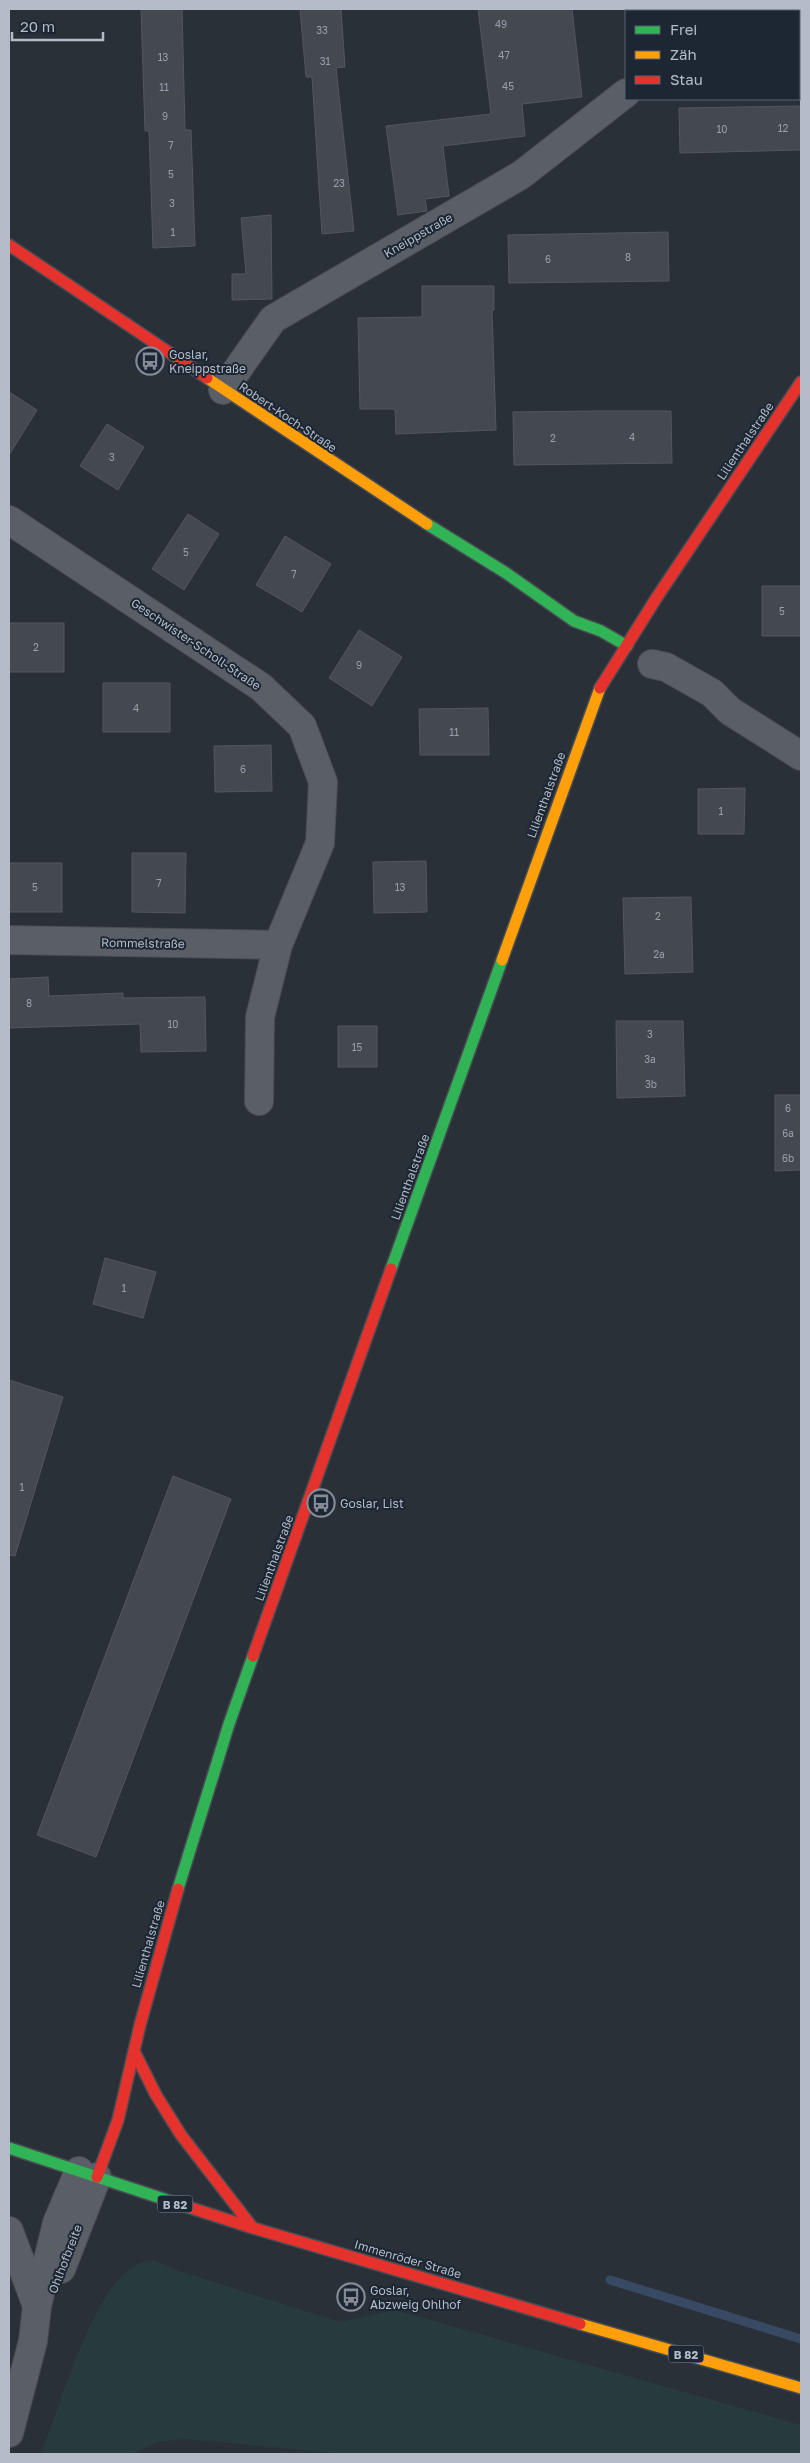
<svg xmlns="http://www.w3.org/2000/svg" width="810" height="2463" font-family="'Golos Text',sans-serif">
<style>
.green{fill:#273a3e}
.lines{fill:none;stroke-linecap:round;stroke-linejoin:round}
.stream{stroke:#384963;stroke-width:9}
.building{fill:#444950;stroke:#52575f}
.street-casing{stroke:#484c53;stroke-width:30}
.fast-casing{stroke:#484c53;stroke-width:14}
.slow-casing{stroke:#484c53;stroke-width:14}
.jam-casing{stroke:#484c53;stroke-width:14}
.street{stroke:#5a5e66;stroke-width:28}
.fast{stroke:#30b455;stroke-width:11}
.slow{stroke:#ff9f0a;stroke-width:11}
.jam{stroke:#e5322d;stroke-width:11}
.labels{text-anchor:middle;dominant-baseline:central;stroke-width:4;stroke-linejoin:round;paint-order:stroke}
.number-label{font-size:10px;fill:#989fab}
.shield{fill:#1d2633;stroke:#878f9c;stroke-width:1}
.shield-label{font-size:11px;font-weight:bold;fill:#b4bcc9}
.street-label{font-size:12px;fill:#b4bcc9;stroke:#1d2633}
.poi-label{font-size:12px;fill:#b4bcc9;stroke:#1d2633;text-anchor:start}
</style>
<rect width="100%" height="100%" fill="#2a3038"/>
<path class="green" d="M 154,2260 L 176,2270 L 340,2322 L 395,2310 L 801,2425 L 801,2454 L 346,2454 L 186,2439 L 157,2442 L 132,2454 L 41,2454 C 60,2405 89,2301 129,2269 C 136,2264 145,2261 154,2260 Z"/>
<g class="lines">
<path class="stream" d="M 610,2280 L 801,2339"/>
</g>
<path class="building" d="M 141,9 L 182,9 L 185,130 L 191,130 L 195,246 L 153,248 L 149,131 L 145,131 Z
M 300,9 L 341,9 L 345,67 L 336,68 L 354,231 L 322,234 L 312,77 L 306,77 Z
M 478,9 L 572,9 L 582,97 L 522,104 L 525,136 L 443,146 L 449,196 L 425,199 L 427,211 L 398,215 L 386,126 L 491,114 Z
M 801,106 L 801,150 L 680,153 L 679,108 Z
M 271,215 L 272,299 L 232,300 L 232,274 L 246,274 L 241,218 Z
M 668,232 L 669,281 L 509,283 L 508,235 Z
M 422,286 L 494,286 L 494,310 L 492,310 L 496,430 L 396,434 L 395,409 L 360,409 L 358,318 L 422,317 Z
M 9,392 L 37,410 L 9,455 Z
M 592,411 L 671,411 L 672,463 L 514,465 L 513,412 Z
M 107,424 L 144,447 L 118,490 L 80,466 Z
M 188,514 L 219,534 L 184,590 L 152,569 Z
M 285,536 L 331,564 L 302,612 L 256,585 Z
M 762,586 L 801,586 L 801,636 L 762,636 Z
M 9,623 L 64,623 L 64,672 L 9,672 Z
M 359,630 L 402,657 L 372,706 L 329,678 Z
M 103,683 L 170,683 L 170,732 L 103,732 Z
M 488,708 L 489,755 L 420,755 L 419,709 Z
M 271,745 L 272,791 L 215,792 L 214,746 Z
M 745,788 L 744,834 L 698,834 L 698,789 Z
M 132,853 L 186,853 L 185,913 L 132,912 Z
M 426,861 L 427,912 L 374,913 L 373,862 Z
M 9,863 L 62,863 L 62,912 L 9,912 Z
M 691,897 L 693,972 L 625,974 L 623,898 Z
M 48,977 L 49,996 L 123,993 L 123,998 L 205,997 L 206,1051 L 141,1052 L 140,1024 L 9,1028 L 9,979 Z
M 616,1021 L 683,1021 L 685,1096 L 617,1098 Z
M 338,1026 L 377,1026 L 377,1067 L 338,1067 Z
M 775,1095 L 801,1095 L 801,1170 L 775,1171 Z
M 105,1258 L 156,1272 L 143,1318 L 93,1304 Z
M 9,1380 L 63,1397 L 15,1556 L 9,1555 Z
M 173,1476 L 231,1499 L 96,1857 L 37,1835 Z"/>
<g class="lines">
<g class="street-casing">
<path id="street" d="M 708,11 L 710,9
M 223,390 L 273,319 L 521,175 L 626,93
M 9,520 L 261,687 L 302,726 L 323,782 L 320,843 L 278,945 L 260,1017 L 259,1101
M 652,664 L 666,667 L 712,693 L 730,711 L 801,756
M 9,940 L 278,945
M 9,2231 L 37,2306
M 61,2269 L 97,2177
M 9,2433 L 33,2341 L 37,2306 L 57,2223 L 79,2171"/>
</g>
<g class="fast-casing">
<path id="fast" d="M 427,524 L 506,573 L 574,621 L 601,631 L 627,646
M 391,1269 L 502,960
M 178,1889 L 229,1724 L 253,1656
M 9,2148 L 191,2208"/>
</g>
<g class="slow-casing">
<path id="slow" d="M 207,378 L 427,524
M 502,960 L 600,688
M 580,2324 L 801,2388"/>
</g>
<g class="jam-casing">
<path id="jam" d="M 9,245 L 207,378
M 600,688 L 657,597 L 801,382
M 253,1656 L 391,1269
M 135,2053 L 156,2095 L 181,2135 L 253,2228
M 97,2177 L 118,2120 L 140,2025 L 178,1889
M 191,2208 L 253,2228 L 580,2324"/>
</g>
<use href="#street" class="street"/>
<use href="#fast" class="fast"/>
<use href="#slow" class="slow"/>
<use href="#jam" class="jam"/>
</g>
<defs>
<g id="bus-ring" transform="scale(1.4375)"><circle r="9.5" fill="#1d2633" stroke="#848b96" stroke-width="1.5"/><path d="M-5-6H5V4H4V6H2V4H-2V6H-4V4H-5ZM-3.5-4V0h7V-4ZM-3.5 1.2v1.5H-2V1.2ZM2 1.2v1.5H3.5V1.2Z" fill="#848b96"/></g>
</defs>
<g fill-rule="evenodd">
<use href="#bus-ring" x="150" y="361"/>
<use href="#bus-ring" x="321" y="1503"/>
<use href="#bus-ring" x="351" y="2297"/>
</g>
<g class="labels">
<g class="number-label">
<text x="501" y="24">49</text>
<text x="322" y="30">33</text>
<text x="504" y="55">47</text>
<text x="163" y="57">13</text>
<text x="325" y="61">31</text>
<text x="508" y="86">45</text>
<text x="164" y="87">11</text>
<text x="165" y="116">9</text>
<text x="783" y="128">12</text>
<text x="722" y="129">10</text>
<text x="171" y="145">7</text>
<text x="171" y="174">5</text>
<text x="339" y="183">23</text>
<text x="172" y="203">3</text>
<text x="173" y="232">1</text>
<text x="628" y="257">8</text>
<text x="548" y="259">6</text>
<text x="632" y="437">4</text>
<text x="553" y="438">2</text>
<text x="112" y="457">3</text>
<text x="186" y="552">5</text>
<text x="294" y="574">7</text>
<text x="782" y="611">5</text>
<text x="36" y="647">2</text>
<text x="359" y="665">9</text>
<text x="136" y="708">4</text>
<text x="454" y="732">11</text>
<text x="243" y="769">6</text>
<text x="721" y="811">1</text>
<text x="159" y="883">7</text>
<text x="35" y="887">5</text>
<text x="400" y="887">13</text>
<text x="658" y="916">2</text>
<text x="659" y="954">2a</text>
<text x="29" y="1003">8</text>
<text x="173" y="1024">10</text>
<text x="650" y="1034">3</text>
<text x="357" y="1047">15</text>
<text x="650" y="1059">3a</text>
<text x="651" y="1084">3b</text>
<text x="788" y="1108">6</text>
<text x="788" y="1133">6a</text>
<text x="788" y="1158">6b</text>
<text x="124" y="1288">1</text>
<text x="22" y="1487">1</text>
</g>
<g class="shield">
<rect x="157.5" y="2195.5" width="35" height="17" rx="4"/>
<rect x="668.5" y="2345.5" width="35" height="17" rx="4"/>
</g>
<g class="shield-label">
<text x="175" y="2204">B 82</text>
<text x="686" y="2354">B 82</text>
</g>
<g class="street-label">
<text transform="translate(418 235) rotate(-30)">Kneippstraße</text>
<text transform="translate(288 417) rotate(34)">Robert-Koch-Straße</text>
<text transform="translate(745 441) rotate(-56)">Lilienthalstraße</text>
<text transform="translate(196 644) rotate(34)">Geschwister-Scholl-Straße</text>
<text transform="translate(546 795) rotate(-70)">Lilienthalstraße</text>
<text transform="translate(143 943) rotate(1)">Rommelstraße</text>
<text transform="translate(410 1177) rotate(-70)">Lilienthalstraße</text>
<text transform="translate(274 1558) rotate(-70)">Lilienthalstraße</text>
<text transform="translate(148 1944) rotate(-74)">Lilienthalstraße</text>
<text transform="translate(65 2259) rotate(-69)">Ohlhofbreite</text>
<text transform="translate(408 2259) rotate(16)">Immenröder Straße</text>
</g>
<g class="poi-label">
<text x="169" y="354">Goslar,<tspan x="169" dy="14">Kneippstraße</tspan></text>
<text x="340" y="1503">Goslar, List</text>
<text x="370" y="2290">Goslar,<tspan x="370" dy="14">Abzweig Ohlhof</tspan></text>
</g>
</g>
<rect width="810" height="2463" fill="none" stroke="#b4bcc9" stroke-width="20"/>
<rect x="625" y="10" width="175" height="90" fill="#1d2633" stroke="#59626f"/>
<rect x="635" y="26" width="25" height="8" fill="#30b455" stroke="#59626f"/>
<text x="670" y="35" font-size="15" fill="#b4bcc9">Frei</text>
<rect x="635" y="51" width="25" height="8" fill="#ff9f0a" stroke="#59626f"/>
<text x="670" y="60" font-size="15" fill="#b4bcc9">Zäh</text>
<rect x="635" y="76" width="25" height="8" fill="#e5322d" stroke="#59626f"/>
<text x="670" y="85" font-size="15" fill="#b4bcc9">Stau</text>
<path d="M12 32v8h91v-8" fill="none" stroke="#b4bcc9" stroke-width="2.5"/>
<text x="20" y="32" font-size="15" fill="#b4bcc9" stroke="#1d2633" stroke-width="4" paint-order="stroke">20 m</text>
</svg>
